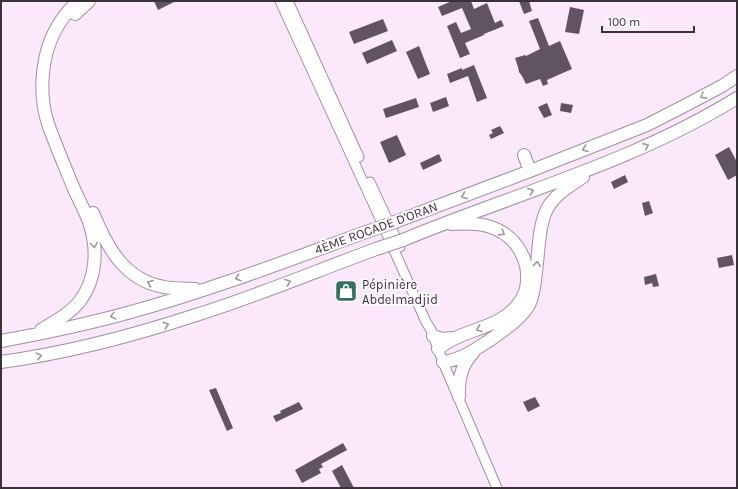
<svg xmlns="http://www.w3.org/2000/svg" width="738" height="489" font-family="Karla,sans-serif">
<style>
.building{fill:#625363}
.lines{fill:none;stroke-linecap:round;stroke-linejoin:round}
.secondary-casing{stroke:#a290a2;stroke-width:11}
.highway-casing{stroke:#a290a2;stroke-width:14}
.secondary{stroke:#fff;stroke-width:9}
.highway{stroke:#fff;stroke-width:12}
.highway-bridge-casing{stroke:#a290a2;stroke-width:14;stroke-linecap:butt}
.highway-bridge{stroke:#fff;stroke-width:12}
.oneway{stroke:#9c989c}
.labels{text-anchor:middle;dominant-baseline:central;stroke-width:4;stroke-linejoin:round;paint-order:stroke}
.street-label{font-size:13px;fill:#393239;stroke:#fffbff}
.poi-label{font-size:13px;fill:#393239;stroke:#fffbff;text-anchor:start}
</style>
<rect width="100%" height="100%" fill="#fbe8fb"/>
<path class="building" d="M 154,1 L 176,1 L 158,10 Z
M 452,1 L 471,1 L 474,9 L 487,3 L 495,23 L 501,20 L 504,26 L 484,34 L 484,35 L 465,43 L 470,54 L 460,58 L 447,26 L 456,22 L 461,33 L 471,29 L 462,8 L 442,16 L 438,7 Z
M 519,1 L 529,1 L 532,11 L 524,14 Z
M 570,7 L 584,10 L 579,34 L 565,32 Z
M 538,18 L 549,46 L 560,41 L 572,69 L 547,80 L 548,84 L 543,86 L 540,79 L 526,84 L 522,76 L 519,72 L 518,67 L 515,58 L 525,55 L 526,56 L 540,49 L 529,21 Z
M 383,19 L 388,31 L 354,44 L 349,32 Z
M 392,40 L 397,51 L 367,64 L 362,53 Z
M 419,46 L 430,74 L 418,79 L 406,52 Z
M 474,65 L 487,98 L 477,102 L 468,76 L 450,83 L 447,74 L 462,68 L 462,70 Z
M 446,97 L 449,106 L 433,112 L 430,103 Z
M 416,98 L 419,107 L 386,118 L 383,109 Z
M 547,103 L 552,115 L 544,118 L 538,107 Z
M 561,103 L 573,105 L 571,113 L 560,111 Z
M 500,126 L 504,133 L 491,139 L 489,135 L 493,133 L 491,130 Z
M 397,135 L 406,155 L 389,163 L 380,142 Z
M 729,147 L 737,162 L 737,175 L 728,180 L 715,155 Z
M 439,154 L 442,161 L 423,170 L 420,163 Z
M 625,175 L 628,182 L 614,189 L 611,182 Z
M 649,201 L 653,213 L 645,216 L 642,203 Z
M 732,255 L 734,265 L 719,268 L 717,258 Z
M 656,274 L 659,286 L 653,287 L 652,283 L 645,285 L 644,277 Z
M 216,388 L 233,428 L 227,431 L 209,390 Z
M 535,397 L 540,406 L 528,412 L 523,402 Z
M 299,402 L 303,409 L 276,422 L 273,416 L 281,413 L 280,411 Z
M 343,443 L 347,450 L 321,464 L 323,467 L 319,469 L 321,473 L 302,483 L 295,470 Z
M 342,465 L 354,488 L 341,488 L 332,471 Z"/>
<g class="lines">
<g class="secondary-casing">
<path id="secondary" d="M 280,1 L 377,212 L 426,322 L 431,330 L 443,362 L 497,488
M 288,1 L 359,157
M 370,182 L 400,247"/>
</g>
<g class="highway-casing">
<path id="highway" d="M 75,14 L 89,1
M 524,155 L 530,171
M 93,213 C 107,247 124,280 164,287 C 174,289 185,288 195,289
M 395,222 L 530,171 L 647,125 L 686,105 L 722,86 L 737,76
M 403,240 C 514,194 634,162 737,98
M 41,330 C 55,321 70,314 80,301 C 97,278 98,248 89,222 C 85,211 79,200 74,189 C 65,167 56,146 48,124 C 41,102 41,77 46,55 C 51,34 63,15 78,1
M 433,336 L 442,339 L 453,338
M 1,341 C 45,333 88,324 131,312 C 211,290 289,260 366,232
M 438,349 C 462,328 500,330 519,303 C 524,296 527,289 527,280 C 528,268 524,256 517,246 C 501,224 476,222 451,224
M 1,362 C 67,353 132,336 196,315 C 257,296 316,271 376,249
M 443,362 C 461,360 476,349 490,340 C 504,330 520,320 529,305 C 534,295 535,283 536,272 C 539,252 538,221 550,204 C 559,192 571,185 583,177
M 459,397 C 458,380 461,365 473,353"/>
</g>
<use href="#secondary" class="secondary"/>
<use href="#highway" class="highway"/>
<g class="highway-bridge-casing">
<path id="highway-bridge" d="M 366,232 L 395,222
M 376,249 L 403,240"/>
</g>
<use href="#highway-bridge" class="highway-bridge"/>
</g>
<defs><path id="oneway-chevron" d="M-2-3.5L2.5 0L-2 3.5" fill="none" stroke-width="1.6" stroke-linecap="round" stroke-linejoin="round"/></defs>
<g class="oneway">
<use href="#oneway-chevron" transform="translate(703 96) rotate(151)"/>
<use href="#oneway-chevron" transform="translate(646 146) rotate(-24)"/>
<use href="#oneway-chevron" transform="translate(585 149) rotate(159)"/>
<use href="#oneway-chevron" transform="translate(531 191) rotate(-20)"/>
<use href="#oneway-chevron" transform="translate(464 196) rotate(159)"/>
<use href="#oneway-chevron" transform="translate(502 233) rotate(33)"/>
<use href="#oneway-chevron" transform="translate(94 245) rotate(83)"/>
<use href="#oneway-chevron" transform="translate(537 264) rotate(-84)"/>
<use href="#oneway-chevron" transform="translate(238 278) rotate(161)"/>
<use href="#oneway-chevron" transform="translate(288 282) rotate(-20)"/>
<use href="#oneway-chevron" transform="translate(150 283) rotate(-159)"/>
<use href="#oneway-chevron" transform="translate(113 316) rotate(166)"/>
<use href="#oneway-chevron" transform="translate(166 325) rotate(-17)"/>
<use href="#oneway-chevron" transform="translate(479 329) rotate(159)"/>
<use href="#oneway-chevron" transform="translate(39 356) rotate(-13)"/>
</g>
<defs>
<g id="shop-square" transform="scale(1.15)"><rect x="-9" y="-9" width="18" height="18" rx="4" fill="#317363" stroke="#fffbff"/><path d="M-5-2.5h2.3a2.7 3.5 0 0 1 5.4 0H5L5.5 6h-11ZM-1.5-2.5h3a1.5 2.3 0 0 0-3 0Z" fill="#fff"/></g>
</defs>
<g fill-rule="evenodd">
<use href="#shop-square" x="346" y="291"/>
</g>
<g class="labels">
<g class="street-label">
<text transform="translate(376 228) rotate(-20)">4ÈME ROCADE D'ORAN</text>
</g>
<g class="poi-label">
<text x="362" y="284">Pépinière<tspan x="362" dy="15">Abdelmadjid</tspan></text>
</g>
</g>
<rect width="738" height="489" fill="none" stroke="#393239" stroke-width="4"/>
<path d="M602 26v6h92v-6" fill="none" stroke="#393239" stroke-width="2"/>
<text x="608" y="26" font-size="12" fill="#393239" stroke="#fffbff" stroke-width="3" paint-order="stroke">100 m</text>
</svg>
